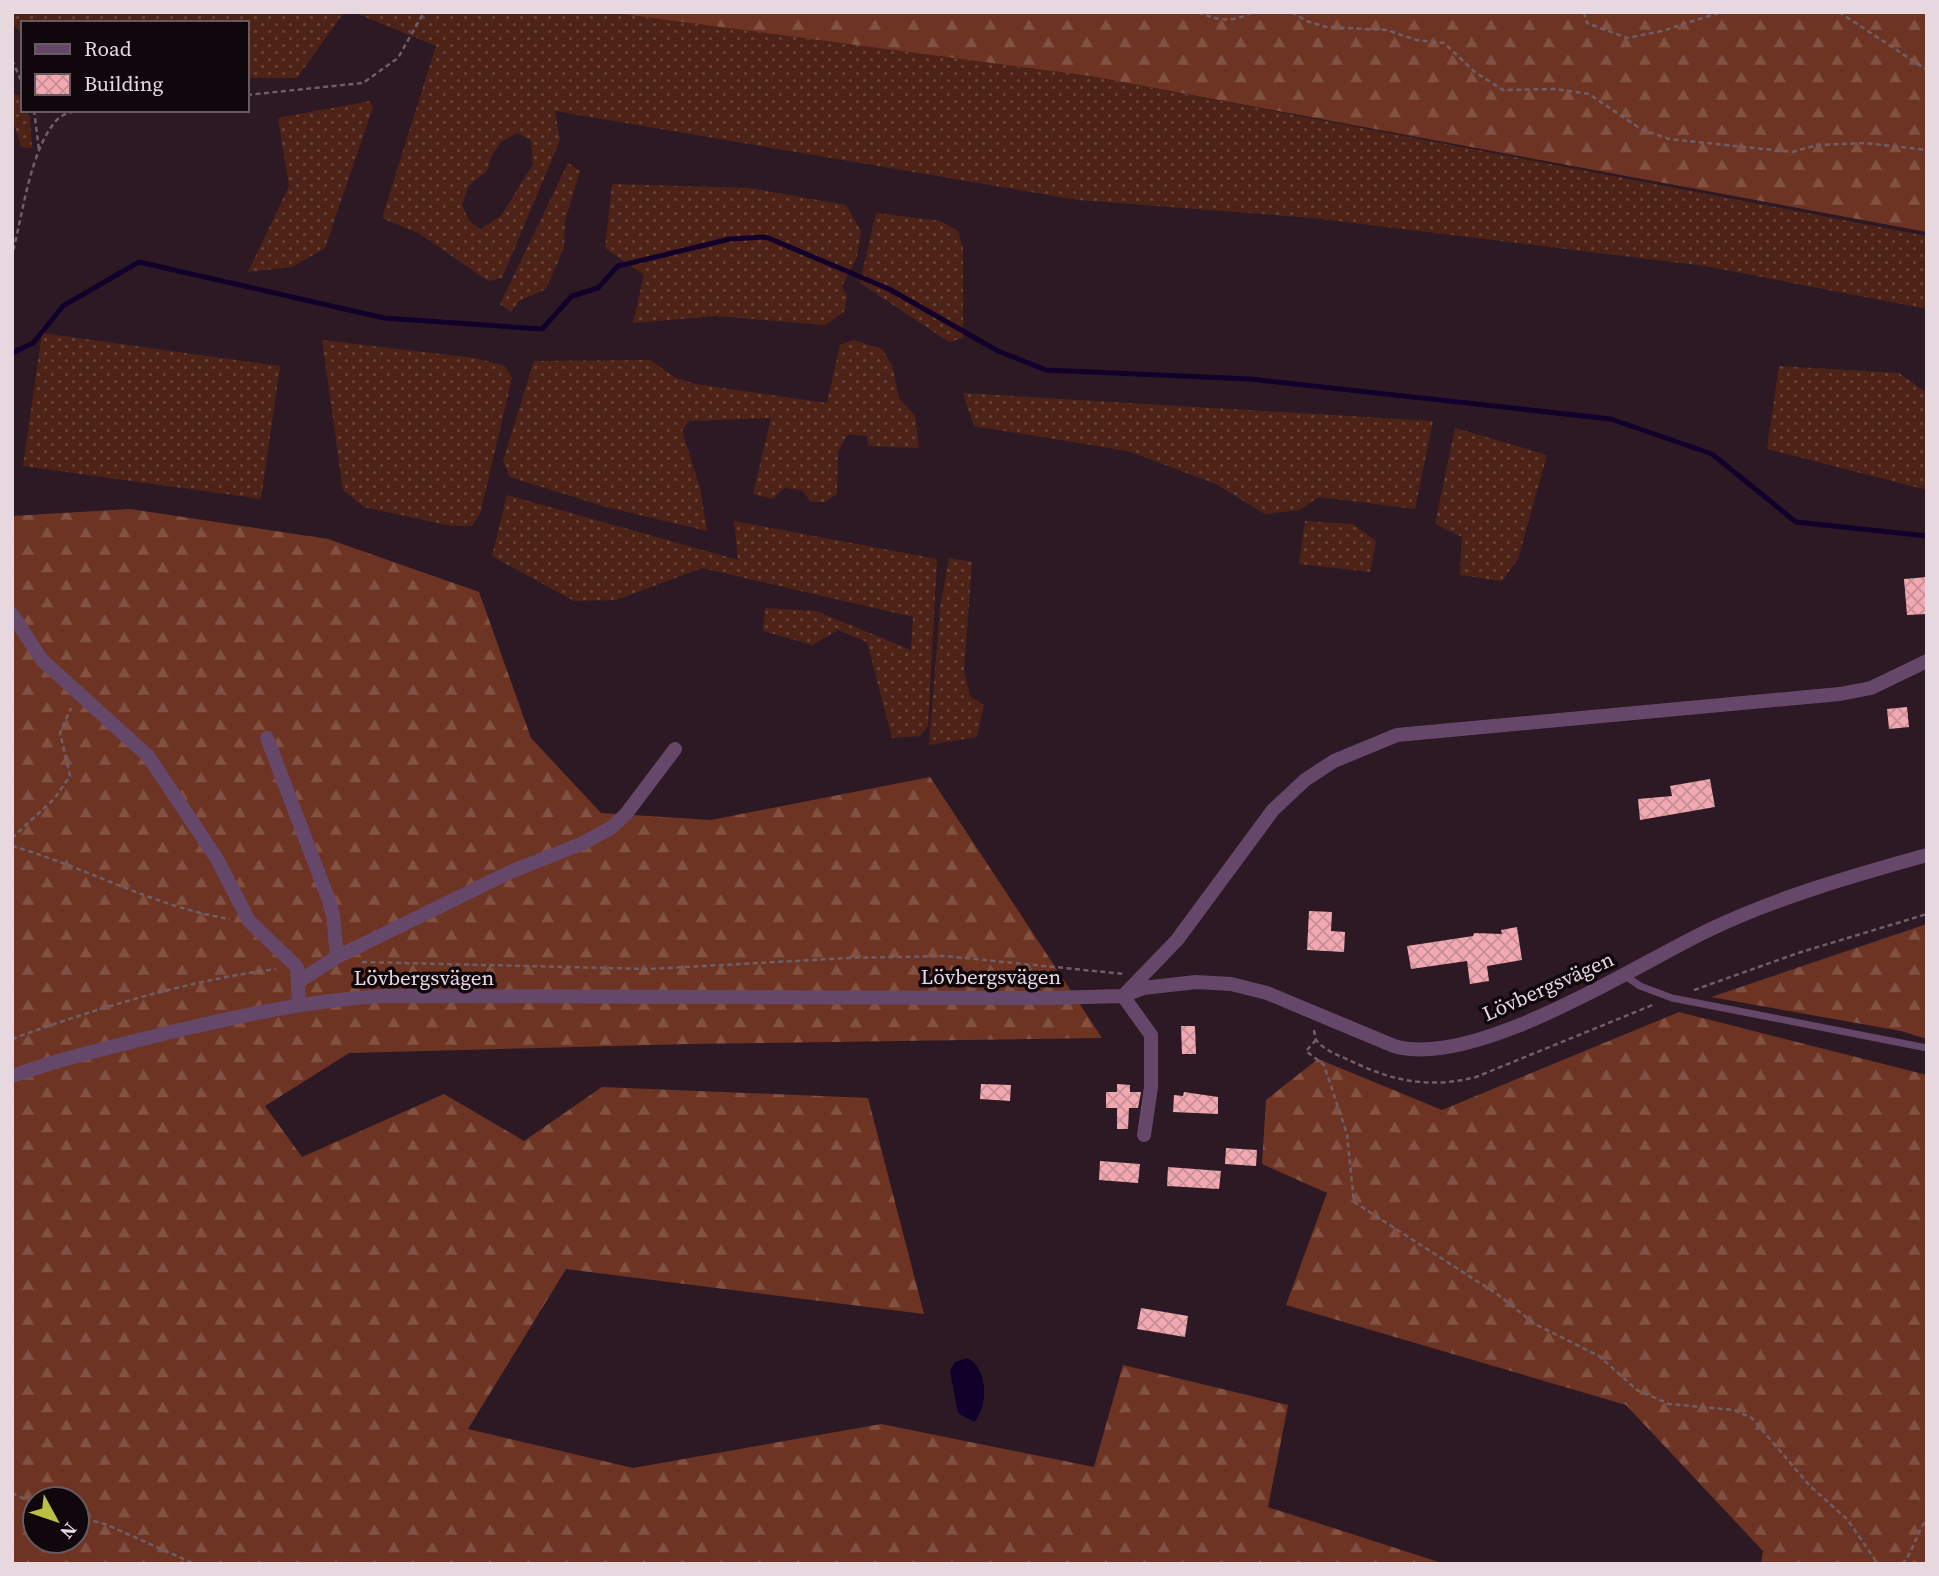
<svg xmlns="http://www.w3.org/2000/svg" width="1939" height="1576" font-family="'Source Serif 4',serif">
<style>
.grass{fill:url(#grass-dots);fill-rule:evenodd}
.forest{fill:url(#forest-firs);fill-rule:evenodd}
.water{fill:#12002b}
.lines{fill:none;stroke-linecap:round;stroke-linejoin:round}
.stream{stroke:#12002b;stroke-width:5}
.building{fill:url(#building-cross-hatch)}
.path{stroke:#705e67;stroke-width:2.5;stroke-dasharray:5 3.5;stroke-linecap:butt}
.lane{stroke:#654769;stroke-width:7}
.street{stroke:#654769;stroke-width:14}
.labels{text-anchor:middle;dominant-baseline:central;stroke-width:7;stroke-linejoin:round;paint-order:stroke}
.street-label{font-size:21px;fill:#e6d8de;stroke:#10070c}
</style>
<defs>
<pattern id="grass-dots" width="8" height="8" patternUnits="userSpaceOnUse" patternTransform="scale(1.75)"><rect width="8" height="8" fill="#4e2317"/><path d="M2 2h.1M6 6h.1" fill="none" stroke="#684238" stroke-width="1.8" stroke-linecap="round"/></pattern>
<pattern id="forest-firs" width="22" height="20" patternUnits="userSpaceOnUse" patternTransform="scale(1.75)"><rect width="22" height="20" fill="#6e3423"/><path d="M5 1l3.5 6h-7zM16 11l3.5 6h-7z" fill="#835142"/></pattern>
<pattern id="building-cross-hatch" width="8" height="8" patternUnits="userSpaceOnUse" patternTransform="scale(1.75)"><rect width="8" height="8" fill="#f2a8b0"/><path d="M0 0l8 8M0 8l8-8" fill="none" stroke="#c78e95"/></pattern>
</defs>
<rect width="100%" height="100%" fill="#2d1924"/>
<path class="grass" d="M 12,12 L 344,12 L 297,78 L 247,78 L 247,23 L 23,23 L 23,35 L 12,23 Z
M 353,12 L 607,12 L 1090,76 L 1927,236 L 1927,309 L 1705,266 L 1313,218 L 1078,200 L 555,111 L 560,140 L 502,278 L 488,281 L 420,234 L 382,218 L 436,46 ZM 517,133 L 531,140 L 533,164 L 501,216 L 480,229 L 469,221 L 462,205 L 469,185 L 487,171 L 492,155 L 502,141 Z
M 12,94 L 19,95 L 23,110 L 26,110 L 30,118 L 32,148 L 21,147 L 12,118 Z
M 370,101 L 373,107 L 325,248 L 292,267 L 248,272 L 289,186 L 278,118 Z
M 568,163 L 580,171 L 565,221 L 564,248 L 546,289 L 519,301 L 511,312 L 500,304 Z
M 612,184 L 750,188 L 846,205 L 861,231 L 857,257 L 842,286 L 847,297 L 844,312 L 825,325 L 717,316 L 633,323 L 644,275 L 605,248 Z
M 876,213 L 940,221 L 958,231 L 963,248 L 963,338 L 949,342 L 860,283 Z
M 42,333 L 280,366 L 261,499 L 23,466 Z
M 322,340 L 475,358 L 505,366 L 512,378 L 480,514 L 472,526 L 451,526 L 364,507 L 343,490 Z
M 853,340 L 882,349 L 892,365 L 899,398 L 915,416 L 919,448 L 868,446 L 867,436 L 848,434 L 838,452 L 837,494 L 825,502 L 811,502 L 802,490 L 784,488 L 772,499 L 753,494 L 771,418 L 689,421 L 682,431 L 700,488 L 707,531 L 606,507 L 510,477 L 503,461 L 534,361 L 650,360 L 674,377 L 695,384 L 827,403 L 840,345 Z
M 1779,366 L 1899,373 L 1927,393 L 1927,490 L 1767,449 Z
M 963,393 L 1433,421 L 1415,509 L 1319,497 L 1299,510 L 1265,514 L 1216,484 L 1128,451 L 974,426 Z
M 1455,428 L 1547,455 L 1518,559 L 1502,581 L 1460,575 L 1462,537 L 1435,524 Z
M 507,495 L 738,560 L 734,521 L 937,559 L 928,726 L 920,736 L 892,738 L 867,642 L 838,630 L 812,645 L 763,631 L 765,608 L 816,611 L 911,650 L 913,617 L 702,568 L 616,600 L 574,601 L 492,556 Z
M 1305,521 L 1353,524 L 1376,541 L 1370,572 L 1299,564 Z
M 949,558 L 972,562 L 964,672 L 970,696 L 984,705 L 977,737 L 929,745 L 940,608 Z"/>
<path class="forest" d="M 607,12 L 1927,12 L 1927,232 L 1090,76 Z
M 130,509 L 328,539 L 479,592 L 531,738 L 601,813 L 711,820 L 930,777 L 1102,1038 L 688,1044 L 349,1053 L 265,1106 L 302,1157 L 444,1094 L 524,1141 L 602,1087 L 868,1098 L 924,1314 L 566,1269 L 468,1429 L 633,1468 L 881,1424 L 1094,1467 L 1123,1365 L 1288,1405 L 1268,1507 L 1445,1564 L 12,1564 L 12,516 ZM 35,1499 L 77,1499 L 77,1541 L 35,1541 Z
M 1927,924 L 1927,1039 L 1901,1031 L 1711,997 Z
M 1679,1012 L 1927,1075 L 1927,1564 L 1761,1564 L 1763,1551 L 1626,1405 L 1286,1305 L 1327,1193 L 1262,1164 L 1266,1100 L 1318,1059 L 1442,1110 Z"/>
<path class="water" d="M 967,1358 C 988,1367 989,1407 974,1422 L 958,1413 L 950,1371 L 955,1362 Z"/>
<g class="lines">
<path class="stream" d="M 12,353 L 33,343 L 63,306 L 139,262 L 384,318 L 542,329 L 572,296 L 598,288 L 618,266 L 730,239 L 766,237 L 889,289 L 998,351 L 1046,370 L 1250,379 L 1611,419 L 1712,454 L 1796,522 L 1927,536"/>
</g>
<path class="building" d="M 1927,577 L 1927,614 L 1907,615 L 1904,579 Z
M 1907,707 L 1909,727 L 1889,729 L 1887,709 Z
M 1710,779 L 1715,807 L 1640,820 L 1638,799 L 1672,796 L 1670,786 Z
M 1309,911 L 1332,912 L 1331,931 L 1345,932 L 1344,952 L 1307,950 Z
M 1517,927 L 1522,960 L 1487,966 L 1489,981 L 1470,984 L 1467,961 L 1411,969 L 1407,946 L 1473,936 L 1474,933 L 1502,934 L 1501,930 Z
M 1181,1026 L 1195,1026 L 1196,1054 L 1182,1054 Z
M 981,1084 L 1011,1085 L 1010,1101 L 980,1099 Z
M 1117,1084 L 1130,1085 L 1130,1092 L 1141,1092 L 1138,1108 L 1129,1108 L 1128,1129 L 1117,1129 L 1117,1108 L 1106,1108 L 1106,1092 L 1117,1092 Z
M 1184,1092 L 1218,1097 L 1218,1114 L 1173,1112 L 1174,1095 L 1183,1096 Z
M 1226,1148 L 1257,1150 L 1256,1166 L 1225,1164 Z
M 1100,1161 L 1140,1164 L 1138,1183 L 1099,1180 Z
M 1168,1167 L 1221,1171 L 1219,1189 L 1167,1186 Z
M 1141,1308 L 1188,1316 L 1185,1337 L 1137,1329 Z"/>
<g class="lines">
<path class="path" d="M 1198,12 C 1219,21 1232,23 1252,12
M 1292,12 L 1306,21 L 1326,27 L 1387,30 L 1416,40 L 1444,43 L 1475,72 L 1503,90 L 1556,89 L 1589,94 L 1641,129 L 1669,139 L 1792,152 L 1818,145 L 1866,143 L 1927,150
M 1584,12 L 1587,23 L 1627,38 L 1662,31 L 1721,12
M 1839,12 L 1927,70
M 12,60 L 23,85
M 247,95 L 363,83 L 398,58 L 424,12
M 34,110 L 39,150
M 12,267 L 13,251 C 23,213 30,152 55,122 C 62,113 74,111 85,110
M 12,838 L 54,799 L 70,776 L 60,733 L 71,708
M 12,846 C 86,867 154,907 230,919
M 362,962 L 649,969 L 848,958 L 945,956 L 1124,974
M 1694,990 L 1798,953 L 1927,914
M 1314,1030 L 1316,1040 C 1324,1050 1337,1055 1349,1060 C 1391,1081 1430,1089 1476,1077 L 1655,1004
M 12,1039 C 97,1008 186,981 276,969
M 1316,1040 L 1306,1051 L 1324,1065 L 1347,1134 L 1354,1202 L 1497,1294 L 1535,1324 L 1599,1356 L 1637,1390 L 1669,1404 L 1734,1410 L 1752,1418 L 1810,1486 L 1847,1519 L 1878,1564
M 12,1493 L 35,1504
M 77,1517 L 105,1524 L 195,1564
M 1902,1564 C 1914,1551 1916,1533 1927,1519"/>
<path class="lane" d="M 1624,975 L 1640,986 L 1672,998 L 1927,1048"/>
<path class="street" d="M 12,614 L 42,660 L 148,756 L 217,859 L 249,921 L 297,967 L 299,1004
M 267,738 L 328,898 L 333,915 L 337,957
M 298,982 L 337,957 L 510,872 L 581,844 L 611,828 L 626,814 L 675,749
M 12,1076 C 63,1058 115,1046 167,1033 C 239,1016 310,1000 384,996 L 1051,998 L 1123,996 L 1143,988 L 1196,982 L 1231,984 L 1267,993 L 1394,1046 C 1475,1070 1635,965 1711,929 C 1778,897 1855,875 1927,855
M 1144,1135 L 1151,1087 L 1151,1035 L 1123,996 L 1177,940 L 1273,810 L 1305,780 L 1334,761 L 1397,735 L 1840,694 L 1871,688 L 1927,661"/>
</g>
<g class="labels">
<g class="street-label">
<text x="991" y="976">Lövbergsvägen</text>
<text x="424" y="977">Lövbergsvägen</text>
<text transform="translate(1548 986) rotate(-24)">Lövbergsvägen</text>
</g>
</g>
<rect width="1939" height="1576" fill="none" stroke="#e6d8de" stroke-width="28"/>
<rect x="21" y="21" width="228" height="91" fill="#10070c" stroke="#665b60" stroke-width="2"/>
<rect x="35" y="44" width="35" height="10" fill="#654769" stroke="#665b60" stroke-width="2"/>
<text x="84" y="56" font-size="21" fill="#e6d8de">Road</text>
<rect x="35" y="74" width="35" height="21" fill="url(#building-cross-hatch)" stroke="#665b60" stroke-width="2"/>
<text x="84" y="91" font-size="21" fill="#e6d8de">Building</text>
<g transform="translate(56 1520) rotate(130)"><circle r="33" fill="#10070c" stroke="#665b60" stroke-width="2"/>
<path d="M0-5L12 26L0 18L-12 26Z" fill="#bbc044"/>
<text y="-10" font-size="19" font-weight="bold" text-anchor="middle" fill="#e6d8de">N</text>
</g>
</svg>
